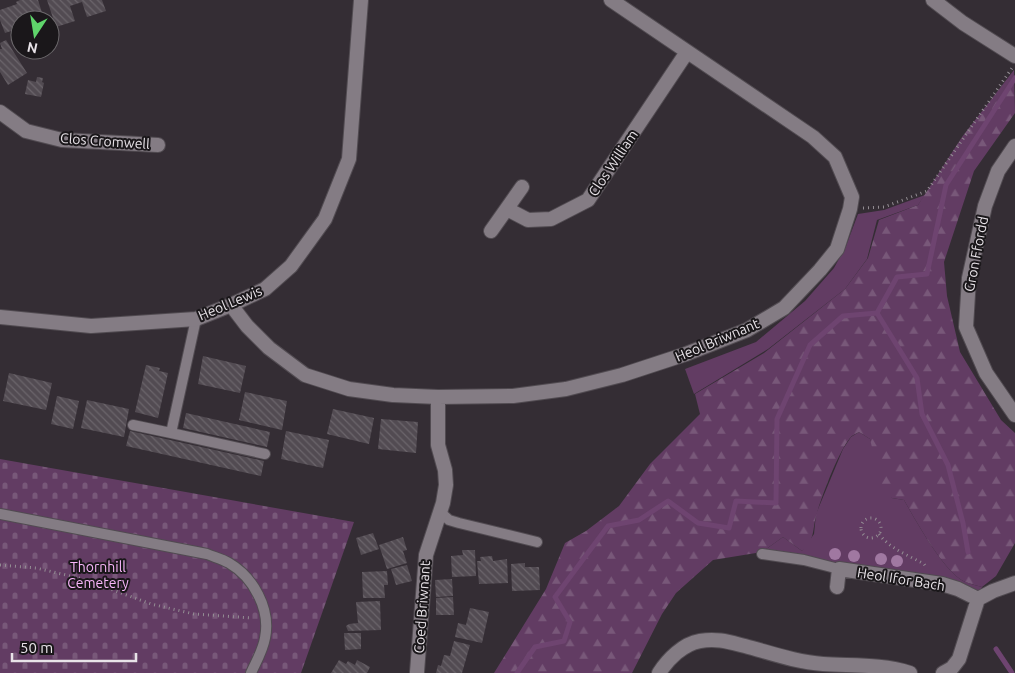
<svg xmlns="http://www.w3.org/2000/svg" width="1015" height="673" font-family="Ubuntu,sans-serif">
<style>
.green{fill:#623c63}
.forest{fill:url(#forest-firs)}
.cemetery{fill:url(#cemetery-stones)}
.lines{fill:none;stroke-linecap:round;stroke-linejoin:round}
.stream{stroke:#6e4470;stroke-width:5}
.building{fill:url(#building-back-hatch)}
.service-casing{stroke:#514b51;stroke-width:12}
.minor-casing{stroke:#514b51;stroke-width:16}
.tertiary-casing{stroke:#514b51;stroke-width:16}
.path{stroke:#948e94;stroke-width:3;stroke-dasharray:1 4;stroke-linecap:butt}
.service{stroke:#847c84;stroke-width:10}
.minor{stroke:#847c84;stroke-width:14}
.tertiary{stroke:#847c84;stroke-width:14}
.tree{fill:#a078a1}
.labels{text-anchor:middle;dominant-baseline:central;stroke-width:4;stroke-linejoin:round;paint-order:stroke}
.street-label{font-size:14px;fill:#e8e3e8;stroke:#1a171a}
.park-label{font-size:14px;fill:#f8b6fa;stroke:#1a171a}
</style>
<defs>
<pattern id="forest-firs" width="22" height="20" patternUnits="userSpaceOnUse" patternTransform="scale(1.25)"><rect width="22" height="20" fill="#623c63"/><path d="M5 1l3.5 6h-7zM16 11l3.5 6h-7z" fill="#785879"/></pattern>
<pattern id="cemetery-stones" width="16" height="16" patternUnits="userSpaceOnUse" patternTransform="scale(1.25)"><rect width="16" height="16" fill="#623c63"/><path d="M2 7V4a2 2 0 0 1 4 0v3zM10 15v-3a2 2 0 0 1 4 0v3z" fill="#785879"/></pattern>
<pattern id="building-back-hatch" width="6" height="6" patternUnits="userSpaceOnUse" patternTransform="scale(1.25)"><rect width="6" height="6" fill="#524b52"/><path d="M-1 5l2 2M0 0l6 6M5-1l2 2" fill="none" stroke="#6b656b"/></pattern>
</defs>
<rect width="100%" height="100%" fill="#342d34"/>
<path class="green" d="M 925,195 L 918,205 L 877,220 L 867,259 L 845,289 L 768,349 L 694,394 L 685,369 L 756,342 L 805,301 L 834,268 L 846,246 L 858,214 L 884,210 Z
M 859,432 L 870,439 L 892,498 L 904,500 C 916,521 941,566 960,579 C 966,583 975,585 982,587 L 978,599 L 958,589 L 762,552 L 783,537 L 802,551 L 814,534 L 816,514 L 843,449 L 851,437 Z"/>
<path class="forest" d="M 1014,70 L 1015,113 L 974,171 L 944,262 L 947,296 L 960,352 L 1001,420 L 1015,433 L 1015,543 L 996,576 L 982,587 C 975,585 966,583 960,579 C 941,566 916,521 904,500 L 892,498 L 882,490 L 870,439 L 859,432 C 856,434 852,435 850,438 C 839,451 822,495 817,513 C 812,527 816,540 802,551 L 783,537 L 762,552 L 713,560 L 676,593 L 662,614 L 632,673 L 494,673 L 546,589 L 565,543 L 586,531 L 619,506 L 650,464 L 700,414 L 695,394 L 764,353 L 845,289 L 868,258 L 879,220 L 918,205 L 962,137 Z"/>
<path class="cemetery" d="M 0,459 L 354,522 L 301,673 L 0,673 Z"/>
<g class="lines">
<path class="stream" d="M 877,313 L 917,378 L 922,414 L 948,465 L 963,523 L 968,552
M 996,649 L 1012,673
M 517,673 L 535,647 L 564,641 L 570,622 L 555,597 L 608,526 L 639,520 L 668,501 L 698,523 L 729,528 L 736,501 L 776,503 L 777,419 L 810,345 L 843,316 L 877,313 L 897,277 L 927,274 L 946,185 L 1015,78"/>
</g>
<path class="building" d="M 20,0 L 38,0 L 44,19 L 20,20 L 20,28 L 5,33 L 0,20 L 0,10 L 17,4 L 16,2 Z
M 47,0 L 102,0 L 106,11 L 87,17 L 82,2 L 70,6 L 75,21 L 56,27 Z
M 53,25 L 57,39 L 50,41 L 50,26 Z
M 6,40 L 27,73 L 8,85 L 0,72 L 0,49 L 2,49 L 0,43 Z
M 37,77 L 43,78 L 42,82 L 44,83 L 41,97 L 25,94 L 28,80 L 36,82 Z
M 203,356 L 246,366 L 240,393 L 198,384 Z
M 146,365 L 160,368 L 159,371 L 168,373 L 158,418 L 135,412 Z
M 9,373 L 52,383 L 46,410 L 3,401 Z
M 245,392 L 287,401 L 282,430 L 239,420 Z
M 57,396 L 79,401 L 73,429 L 51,424 Z
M 87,400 L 129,409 L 124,437 L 81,428 Z
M 333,409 L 374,418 L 369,444 L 327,434 Z
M 186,413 L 270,432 L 267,447 L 183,428 Z
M 381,419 L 418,422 L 416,453 L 378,449 Z
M 130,431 L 264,461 L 261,476 L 126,446 Z
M 286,431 L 329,440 L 323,468 L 281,459 Z
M 373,533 L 379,549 L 361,555 L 356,538 Z
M 403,537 L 407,550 L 403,551 L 407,563 L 387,569 L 379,545 Z
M 462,550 L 475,550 L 476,576 L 452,577 L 451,556 L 463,555 Z
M 492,556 L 493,561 L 507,559 L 508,583 L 479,584 L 477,561 L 481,561 L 480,557 Z
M 525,563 L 525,567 L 539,567 L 540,590 L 512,591 L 511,564 Z
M 407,565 L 412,581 L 396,585 L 391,569 Z
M 387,571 L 388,585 L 384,585 L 385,598 L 363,598 L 362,572 Z
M 452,579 L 453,596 L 436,597 L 435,580 Z
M 453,597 L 454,615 L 436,615 L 436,598 Z
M 380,601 L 381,630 L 348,631 L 346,626 L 349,624 L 358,623 L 356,602 Z
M 470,608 L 489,612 L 482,643 L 455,637 L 458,623 L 466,625 Z
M 344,633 L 361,633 L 361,649 L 345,650 Z
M 454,641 L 470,645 L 462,673 L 436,673 L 438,665 L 441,666 L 444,655 L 450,656 Z
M 339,660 L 346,664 L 348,661 L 355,665 L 357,660 L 370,667 L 367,673 L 331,673 Z"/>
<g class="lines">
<g class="service-casing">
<path id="service" d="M 196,319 L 171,433 L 265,454
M 133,425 L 171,433
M 440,512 L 449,520 L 459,523 L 537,542
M 0,514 L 207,554 C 214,557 222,559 229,563 C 253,577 271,609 265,638 C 263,650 256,662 251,673
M 762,554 L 804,560 L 839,569"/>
</g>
<g class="minor-casing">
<path id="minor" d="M 0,112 L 26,131 L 62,140 L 158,145
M 1015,146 L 998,171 L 985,206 L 969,278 L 966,327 L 986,373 L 1015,415
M 507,209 L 528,220 L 551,219 L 588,200 L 687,52
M 491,231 L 522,187
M 231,305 L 247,326 L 269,348 L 305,375 L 349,389 L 393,395 L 438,397 L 513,396 L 566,389 L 622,375 L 686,354 L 747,330 L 784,308 L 820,270 L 837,249 L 850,209 L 852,197 L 835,157 L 813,137 L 611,0
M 0,317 L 91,326 L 196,319 L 231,305 L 265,289 L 291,266 L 325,219 L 349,159 L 361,0
M 837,587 L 839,569 L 942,584 L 958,589 L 978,599
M 417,672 L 426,555 L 443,503 L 446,485 L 445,470 L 438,445 L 438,397
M 659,673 C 668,659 683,644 700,641 C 717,638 729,642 745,646 C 771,653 796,662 823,664 C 853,666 882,664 910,673
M 943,673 L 952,668 L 959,659 L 978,599 L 993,591 L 1015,583"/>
</g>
<g class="tertiary-casing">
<path id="tertiary" d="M 933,0 L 963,23 L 1015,56"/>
</g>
<path class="path" d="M 863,208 L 884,207 L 927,191 L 1012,68
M861 528a10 10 0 1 1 20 0a10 10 0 1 1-20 0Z
M 879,534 C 890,549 908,555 924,564 L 927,568
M 0,565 L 36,568 L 83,579 L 151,604 L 194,614 L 252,618"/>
<use href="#service" class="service"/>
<use href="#minor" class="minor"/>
<use href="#tertiary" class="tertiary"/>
</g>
<g class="tree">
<circle cx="835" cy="554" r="6"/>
<circle cx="854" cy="556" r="6"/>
<circle cx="881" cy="559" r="6"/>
<circle cx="897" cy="561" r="6"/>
</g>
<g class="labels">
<g class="street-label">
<text transform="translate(105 141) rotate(4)">Clos Cromwell</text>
<text transform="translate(613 163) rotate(-56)">Clos William</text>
<text transform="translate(976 254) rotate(-79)">Gron Ffordd</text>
<text transform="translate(230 303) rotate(-23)">Heol Lewis</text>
<text transform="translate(717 340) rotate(-23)">Heol Briwnant</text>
<text transform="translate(901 579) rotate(9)">Heol Ifor Bach</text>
<text transform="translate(422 607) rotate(-86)">Coed Briwnant</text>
</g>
<g class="park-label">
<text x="98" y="567">Thornhill<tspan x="98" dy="16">Cemetery</tspan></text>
</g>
</g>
<g transform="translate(35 35) rotate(192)"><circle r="24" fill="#1a171a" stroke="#6c696c"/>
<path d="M0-4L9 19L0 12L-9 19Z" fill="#5fd56b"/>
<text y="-8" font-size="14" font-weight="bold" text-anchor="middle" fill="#e8e3e8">N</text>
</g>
<path d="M12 653v8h124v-8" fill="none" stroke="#e8e3e8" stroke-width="2.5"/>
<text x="20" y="653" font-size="15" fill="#e8e3e8" stroke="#1a171a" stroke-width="4" paint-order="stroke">50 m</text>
</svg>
